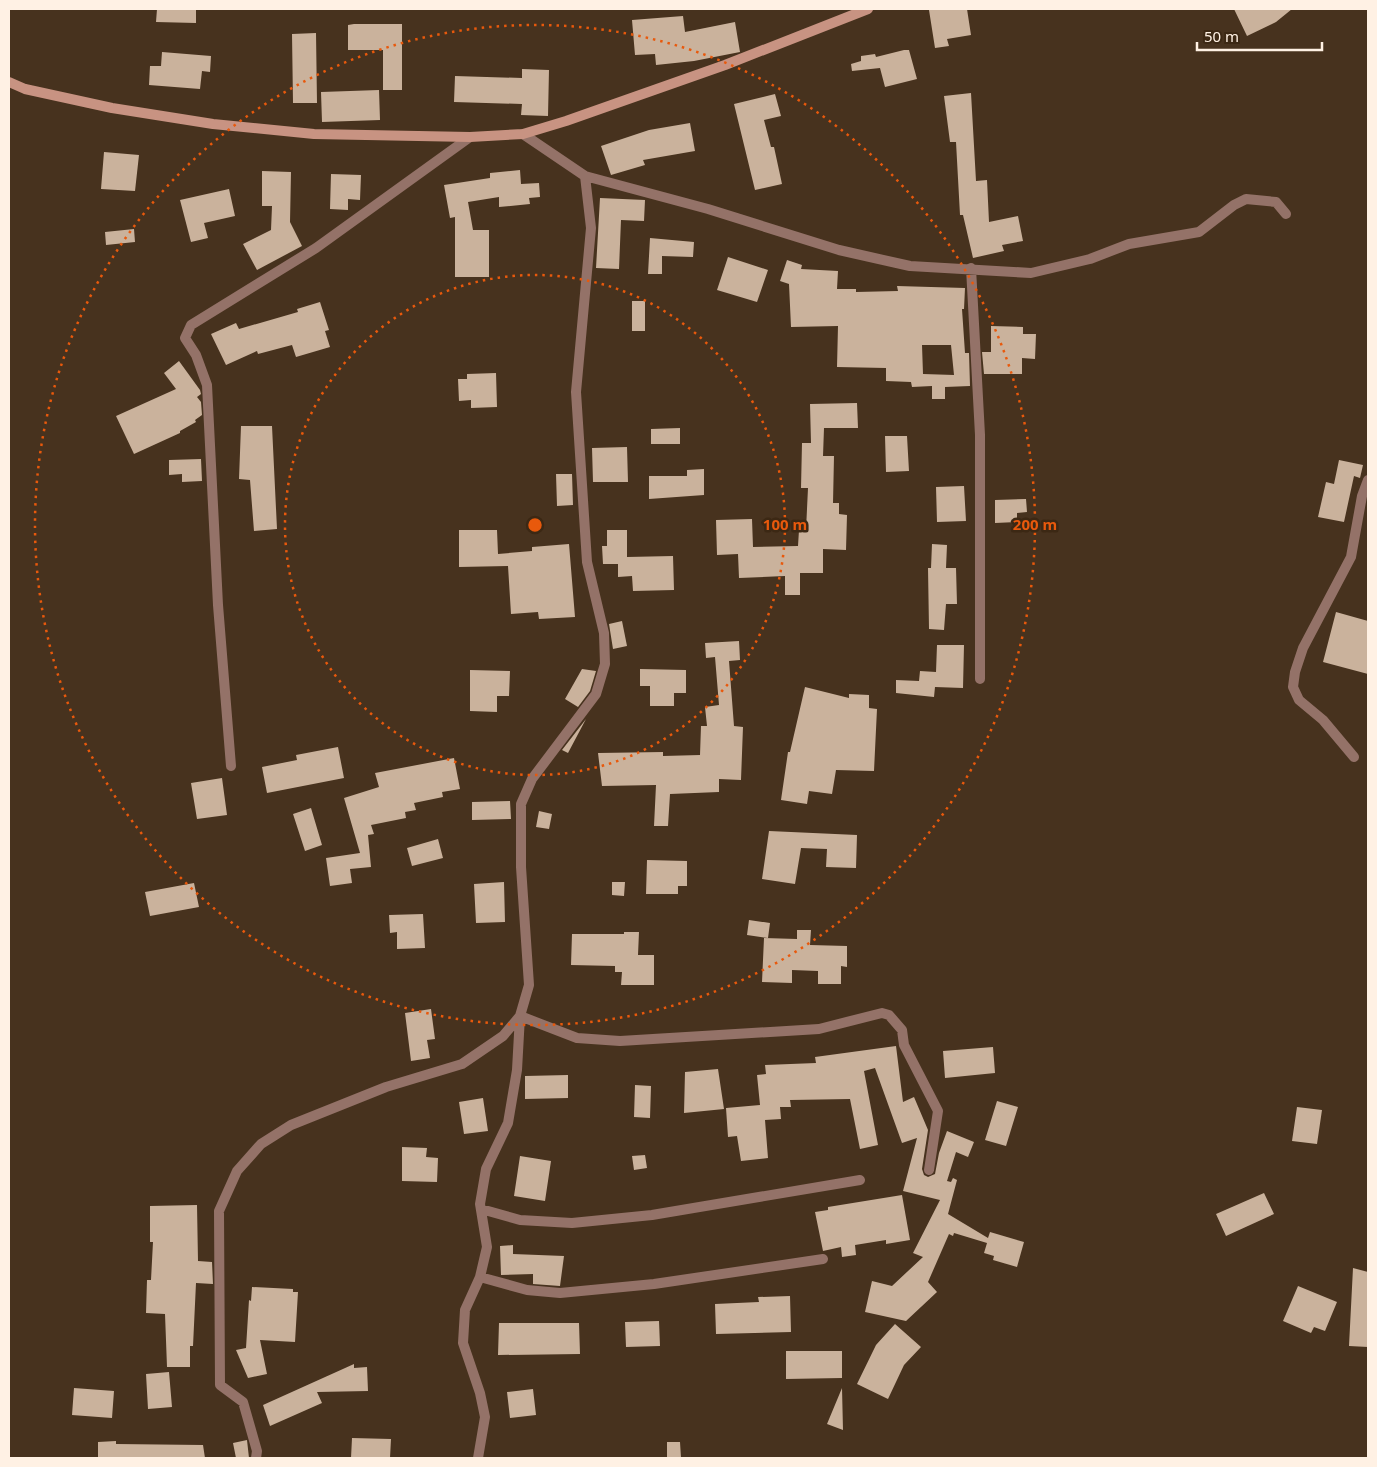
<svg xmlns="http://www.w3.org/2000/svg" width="1377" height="1467" font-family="'Noto Sans',sans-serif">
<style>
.building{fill:#cab29c;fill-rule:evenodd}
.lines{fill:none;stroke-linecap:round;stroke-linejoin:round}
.minor{stroke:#947268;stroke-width:10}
.secondary{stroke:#c89382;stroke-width:10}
.ring{fill:none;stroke:#e8590c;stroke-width:2.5;stroke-dasharray:2.5 5}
.centre{fill:#e8590c;stroke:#3c2814;stroke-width:2.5}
.ring-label{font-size:15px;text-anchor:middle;font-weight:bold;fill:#e8590c;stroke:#3c2814;stroke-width:5;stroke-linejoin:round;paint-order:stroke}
</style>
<rect width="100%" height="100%" fill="#47321e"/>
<path class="building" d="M 157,9 L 196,9 L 196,23 L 156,22 Z
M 936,9 L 967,9 L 971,35 L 947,39 L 949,46 L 935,48 L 929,10 Z
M 1234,9 L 1292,9 L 1276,22 L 1247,36 Z
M 683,16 L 685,32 L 735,22 L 740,52 L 694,61 L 656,65 L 655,54 L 635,55 L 632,20 Z
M 354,24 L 402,24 L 402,90 L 383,90 L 383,50 L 348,50 L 348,25 Z
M 316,33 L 317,103 L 293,103 L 292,34 Z
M 904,50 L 909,50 L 917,79 L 885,87 L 880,68 L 852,71 L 851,64 L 861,61 L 861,56 L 875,54 L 876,57 Z
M 162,52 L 211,56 L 210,72 L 202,71 L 200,89 L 149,85 L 150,66 L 161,66 Z
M 522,69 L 549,70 L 548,116 L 521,115 L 522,104 L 454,102 L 455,76 L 522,78 Z
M 379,90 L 380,120 L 322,122 L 321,92 Z
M 971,93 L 976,181 L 987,180 L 989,222 L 1018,216 L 1023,241 L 1002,245 L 1004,251 L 973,258 L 963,215 L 960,215 L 956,142 L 950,142 L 944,96 Z
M 775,94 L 781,116 L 764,120 L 771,147 L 774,147 L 782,184 L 755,190 L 734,104 Z
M 690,123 L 695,151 L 643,160 L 645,165 L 611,175 L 601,146 L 649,130 Z
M 104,152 L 139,155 L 135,191 L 101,189 Z
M 520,170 L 521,184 L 539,183 L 540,197 L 529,198 L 530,204 L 499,207 L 499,197 L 468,202 L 473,230 L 489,230 L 489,277 L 455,277 L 455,217 L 450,218 L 444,185 L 490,178 L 490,173 Z
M 262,171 L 291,172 L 290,222 L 302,246 L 257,270 L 243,244 L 271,230 L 272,206 L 262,206 Z
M 331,174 L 361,175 L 360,200 L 348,199 L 348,210 L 330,209 Z
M 229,189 L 235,216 L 204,223 L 208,238 L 191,242 L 180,200 Z
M 600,198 L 645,200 L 644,221 L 621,220 L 619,269 L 596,268 Z
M 134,229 L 135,242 L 106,245 L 105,232 Z
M 650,238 L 694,242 L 693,257 L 662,256 L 662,274 L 648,274 Z
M 728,257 L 768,270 L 757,302 L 717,290 Z
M 787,260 L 802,265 L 801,269 L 838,271 L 837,289 L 856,289 L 856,292 L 898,291 L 897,286 L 965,288 L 964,309 L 962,309 L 965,353 L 969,353 L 970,386 L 945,387 L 945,399 L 932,399 L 932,386 L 912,387 L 911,382 L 886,381 L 886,368 L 837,367 L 838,326 L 791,327 L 789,284 L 780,281 ZM 922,345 L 951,345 L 954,375 L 923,374 Z
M 632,301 L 645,301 L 645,331 L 632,331 Z
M 320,302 L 329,330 L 325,331 L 330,347 L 296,357 L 292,345 L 258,354 L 257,351 L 226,365 L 211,334 L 236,323 L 239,329 L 298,312 L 297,309 Z
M 991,326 L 1023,327 L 1023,334 L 1036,334 L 1035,359 L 1022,358 L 1022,374 L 984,374 L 982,352 L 991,352 Z
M 179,361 L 200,390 L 201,394 L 197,397 L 201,402 L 202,415 L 195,420 L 196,422 L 180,431 L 180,433 L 134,454 L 116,416 L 176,389 L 164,373 Z
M 496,373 L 497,407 L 471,408 L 471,400 L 459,401 L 458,379 L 467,379 L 467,374 Z
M 857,403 L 858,428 L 824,428 L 823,456 L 834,456 L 833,503 L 839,503 L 839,514 L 847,515 L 846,550 L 823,549 L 823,573 L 800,573 L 800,595 L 785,595 L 785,576 L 739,578 L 738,554 L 717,555 L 716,520 L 752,519 L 753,547 L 798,546 L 799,530 L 806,530 L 808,488 L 801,488 L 802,443 L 811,443 L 810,404 Z
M 241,426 L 272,426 L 277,529 L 254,531 L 250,480 L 239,479 Z
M 680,428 L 680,444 L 651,444 L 651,429 Z
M 885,436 L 907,436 L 909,471 L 886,472 Z
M 627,447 L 628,482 L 593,482 L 592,448 Z
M 201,459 L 202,481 L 182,482 L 182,474 L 169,475 L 169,460 Z
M 1339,460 L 1363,465 L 1360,478 L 1354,476 L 1344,522 L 1318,517 L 1326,482 L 1334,484 Z
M 704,469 L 704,495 L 649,499 L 649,476 L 687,476 L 687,470 Z
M 556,474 L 572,474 L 573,505 L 557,506 Z
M 964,486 L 966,521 L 937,522 L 936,487 Z
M 1026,499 L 1027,512 L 1017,513 L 1017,522 L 995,523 L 995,500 Z
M 459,530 L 497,530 L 498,554 L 532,551 L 532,547 L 569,544 L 575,617 L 539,619 L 538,612 L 511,614 L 508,566 L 459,567 Z
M 607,530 L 627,530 L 627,557 L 673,556 L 674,590 L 633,591 L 632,576 L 618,577 L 618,564 L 603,564 L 602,546 L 607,546 Z
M 932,544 L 947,545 L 946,568 L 956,568 L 957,604 L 946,604 L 944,630 L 929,629 L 928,568 L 931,568 Z
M 1336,612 L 1368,621 L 1368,674 L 1323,662 Z
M 622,621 L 627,646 L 613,649 L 609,624 Z
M 739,641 L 740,660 L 729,661 L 734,726 L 743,727 L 741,780 L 719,779 L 719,792 L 670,794 L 668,826 L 654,826 L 656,785 L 602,786 L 598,753 L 663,752 L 663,756 L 700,755 L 701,726 L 707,726 L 705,707 L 719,705 L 715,657 L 706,658 L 705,643 Z
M 937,645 L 964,645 L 963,688 L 935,687 L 934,697 L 896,693 L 896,680 L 919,681 L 920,671 L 936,672 Z
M 582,669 L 596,671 L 590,691 L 578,707 L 565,699 Z
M 640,669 L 686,670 L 686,693 L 674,693 L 674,706 L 650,706 L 650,686 L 640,686 Z
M 470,670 L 510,671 L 509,696 L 497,696 L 497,712 L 470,711 Z
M 805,687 L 849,698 L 849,694 L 869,695 L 869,708 L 877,709 L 874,771 L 836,770 L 832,794 L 809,791 L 807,804 L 781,800 L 788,752 L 790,752 Z
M 586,719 L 568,753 L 562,750 Z
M 338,747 L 344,778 L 267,793 L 262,767 L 297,760 L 296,755 Z
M 454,758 L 460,789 L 442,792 L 443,797 L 414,803 L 416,810 L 405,812 L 406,818 L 371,825 L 374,834 L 368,835 L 371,867 L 350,869 L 352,883 L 330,886 L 326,858 L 360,853 L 344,798 L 379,787 L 375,773 Z
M 222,778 L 227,815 L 197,819 L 191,783 Z
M 510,801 L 511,819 L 472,820 L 472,802 Z
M 311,808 L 322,845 L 305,851 L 293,814 Z
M 539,811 L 552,814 L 549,829 L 536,827 Z
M 769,831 L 857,835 L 856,868 L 826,867 L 827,849 L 801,848 L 795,884 L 762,879 Z
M 438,839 L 443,858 L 412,866 L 407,848 Z
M 647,860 L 687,861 L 687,886 L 678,886 L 678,894 L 646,894 Z
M 504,882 L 505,922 L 476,923 L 474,884 Z
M 612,882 L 625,882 L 624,896 L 612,895 Z
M 194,883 L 199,907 L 150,916 L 145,892 Z
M 423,914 L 425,948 L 397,949 L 397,932 L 390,933 L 389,915 Z
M 749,920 L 770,923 L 768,938 L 747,935 Z
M 797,930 L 811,930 L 810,945 L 847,946 L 847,967 L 841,966 L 841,984 L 818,984 L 818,971 L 792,970 L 792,983 L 762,982 L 764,938 L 797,939 Z
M 624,932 L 639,932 L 638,955 L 654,955 L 654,985 L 621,985 L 622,972 L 615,972 L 615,966 L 571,965 L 572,934 L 624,934 Z
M 431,1009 L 435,1039 L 427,1040 L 430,1058 L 411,1061 L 405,1013 Z
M 896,1046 L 903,1102 L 914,1097 L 928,1130 L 922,1169 L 924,1175 L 928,1177 L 935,1174 L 939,1153 L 947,1131 L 974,1142 L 968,1157 L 956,1152 L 947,1181 L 951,1182 L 953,1178 L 957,1180 L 948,1214 L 988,1238 L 990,1232 L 1024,1242 L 1017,1267 L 993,1260 L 994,1256 L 984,1253 L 987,1243 L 954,1233 L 953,1236 L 949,1234 L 928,1282 L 937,1292 L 906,1321 L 865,1312 L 872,1281 L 892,1286 L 923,1257 L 913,1253 L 940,1200 L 903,1191 L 917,1138 L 902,1143 L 875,1068 L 864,1071 L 878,1145 L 860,1149 L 850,1099 L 790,1100 L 791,1107 L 780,1107 L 781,1119 L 765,1120 L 768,1158 L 741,1161 L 737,1136 L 728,1137 L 726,1108 L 760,1105 L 757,1075 L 766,1074 L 765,1065 L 816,1063 L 815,1057 Z
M 993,1047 L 995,1073 L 945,1078 L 943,1051 Z
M 718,1069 L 724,1109 L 684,1113 L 685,1072 Z
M 568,1075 L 568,1098 L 525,1099 L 525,1076 Z
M 635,1085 L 651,1086 L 650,1118 L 634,1117 Z
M 483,1098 L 488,1131 L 464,1134 L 459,1102 Z
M 997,1101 L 1018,1107 L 1006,1146 L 985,1140 Z
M 1297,1107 L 1322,1110 L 1317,1144 L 1292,1141 Z
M 402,1147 L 427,1148 L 426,1157 L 438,1158 L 437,1182 L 402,1181 Z
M 645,1155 L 647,1168 L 634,1170 L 632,1156 Z
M 520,1156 L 551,1161 L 545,1201 L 514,1196 Z
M 1264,1193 L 1274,1214 L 1226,1236 L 1216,1214 Z
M 902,1195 L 910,1240 L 886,1244 L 886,1240 L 855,1245 L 856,1255 L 842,1257 L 841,1247 L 823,1251 L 815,1212 L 828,1210 L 828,1207 Z
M 197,1205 L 198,1261 L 212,1262 L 213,1284 L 196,1283 L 193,1346 L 190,1346 L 190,1367 L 167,1367 L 165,1314 L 146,1313 L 147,1280 L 151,1280 L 153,1242 L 150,1242 L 150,1206 Z
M 513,1245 L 513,1254 L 564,1256 L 560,1286 L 533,1284 L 533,1274 L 501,1275 L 500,1246 Z
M 1353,1268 L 1368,1272 L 1368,1347 L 1349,1346 Z
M 1298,1286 L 1337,1302 L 1325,1331 L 1314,1327 L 1311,1333 L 1283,1321 Z
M 252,1287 L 293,1289 L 293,1292 L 298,1292 L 295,1342 L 260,1340 L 267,1374 L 248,1378 L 236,1350 L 246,1348 L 249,1300 L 251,1301 Z
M 790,1296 L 791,1332 L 716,1334 L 715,1304 L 759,1302 L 758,1297 Z
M 659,1321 L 660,1346 L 626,1347 L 625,1322 Z
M 499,1323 L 579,1323 L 580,1354 L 498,1355 Z
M 895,1324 L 921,1347 L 904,1365 L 888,1399 L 857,1384 L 876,1345 Z
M 786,1351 L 842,1351 L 842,1378 L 786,1379 Z
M 354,1364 L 354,1368 L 367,1367 L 368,1391 L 317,1392 L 322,1403 L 270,1426 L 263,1405 Z
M 169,1372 L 172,1407 L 148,1409 L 146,1374 Z
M 74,1388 L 114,1391 L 112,1418 L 72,1415 Z
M 842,1388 L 843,1430 L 827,1424 Z
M 533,1389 L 536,1415 L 510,1418 L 507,1392 Z
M 352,1438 L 391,1439 L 390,1458 L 351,1458 Z
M 247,1440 L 249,1458 L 236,1458 L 233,1443 Z
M 116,1441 L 116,1444 L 203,1445 L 205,1458 L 98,1458 L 98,1442 Z
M 667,1442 L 680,1442 L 681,1458 L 667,1458 Z"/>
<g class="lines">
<path class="minor" d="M 523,134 L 585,176 L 708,209 L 839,250 L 910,266 L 1031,273 L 1090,259 L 1129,244 L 1199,232 L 1234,205 L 1246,199 L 1276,202 L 1286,214
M 971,268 L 980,435 L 980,679
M 1354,757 L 1323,720 L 1299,700 L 1293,687 L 1295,672 L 1303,648 L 1351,557 L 1362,496 L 1368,480
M 231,766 L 218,605 L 207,385 L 196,355 L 185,338 L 191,325 L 316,248 L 470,137
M 481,1209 L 520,1220 L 572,1223 L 652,1215 L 860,1180
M 480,1277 L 527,1290 L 560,1293 L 654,1284 L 823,1259
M 256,1458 L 257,1451 L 243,1402 L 220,1385 L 219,1211 L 237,1171 L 261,1144 L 291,1125 L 386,1087 L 462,1064 L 503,1036 L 520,1016 L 529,985 L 521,867 L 521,804 L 532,779 L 596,694 L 605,664 L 604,633 L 587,562 L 576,392 L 591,228 L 585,176
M 478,1458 L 485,1417 L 480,1393 L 463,1343 L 465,1310 L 480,1277 L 487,1247 L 480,1204 L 486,1169 L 508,1123 L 517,1070 L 520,1016 L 577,1038 L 620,1041 L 819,1029 L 882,1013 L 889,1015 L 902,1030 L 904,1045 L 938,1111 L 929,1170"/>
<path class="secondary" d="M 9,82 L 25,89 L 112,108 L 213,124 L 314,134 L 470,137 L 523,134 L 566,121 L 725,65 L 868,9"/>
</g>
<g class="ring">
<circle cx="535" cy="525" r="250"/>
<circle cx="535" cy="525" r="500"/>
</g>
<circle cx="535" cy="525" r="8" class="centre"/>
<g class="ring-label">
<text x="785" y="530">100 m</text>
<text x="1035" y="530">200 m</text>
</g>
<rect width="1377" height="1467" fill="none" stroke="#fff1e4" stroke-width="20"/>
<path d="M1197 42v8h125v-8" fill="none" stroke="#fff1e4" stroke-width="2.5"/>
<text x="1204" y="42" font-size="15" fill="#fff1e4" stroke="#3c2814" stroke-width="4" paint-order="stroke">50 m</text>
</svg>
